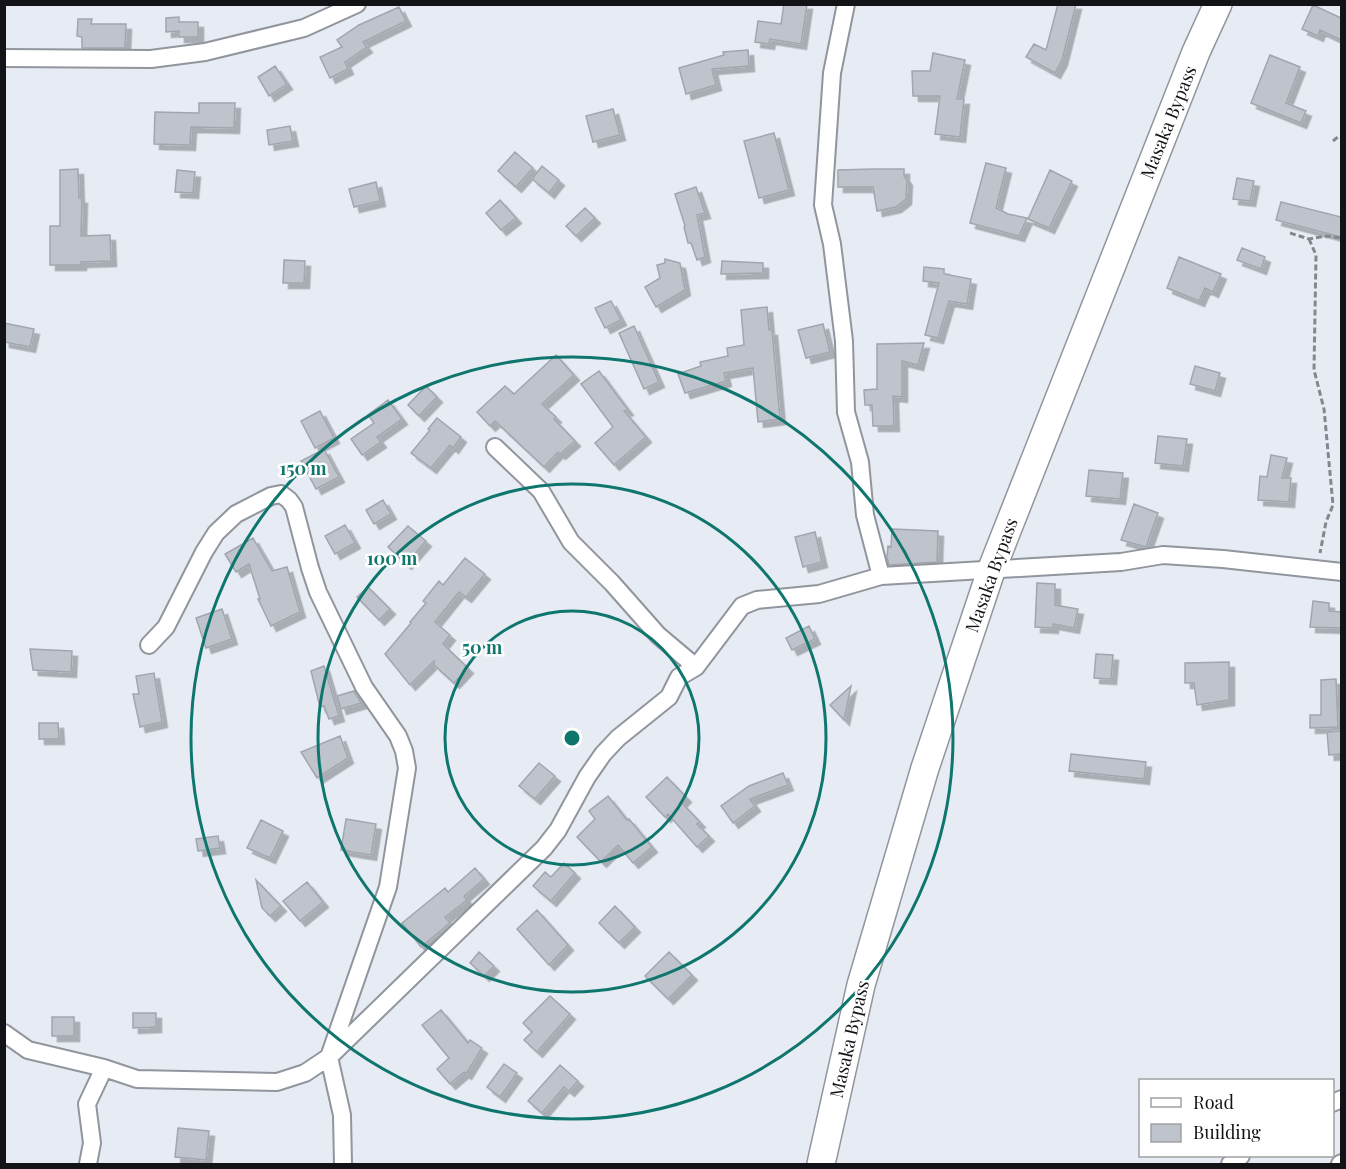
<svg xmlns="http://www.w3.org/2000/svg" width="1346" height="1169" font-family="'Playfair Display',serif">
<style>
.building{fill:#bfc4cc;stroke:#a1a6ae;stroke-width:1.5;filter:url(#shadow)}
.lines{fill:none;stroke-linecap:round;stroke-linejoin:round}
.minor-casing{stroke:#91959d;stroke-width:20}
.trunk-casing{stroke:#91959d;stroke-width:30}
.path{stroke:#84888d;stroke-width:3;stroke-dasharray:6 3;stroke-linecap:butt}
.minor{stroke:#fff;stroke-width:16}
.trunk{stroke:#fff;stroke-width:27}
.ring{fill:none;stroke:#0f766e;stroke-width:3}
.labels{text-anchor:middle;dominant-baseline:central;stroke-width:5;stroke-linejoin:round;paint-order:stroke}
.street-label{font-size:18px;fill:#111316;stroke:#fff}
.centre{fill:#0f766e;stroke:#fff;stroke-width:3}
.ring-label{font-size:18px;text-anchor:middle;font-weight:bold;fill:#0f766e;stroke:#fff;stroke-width:5;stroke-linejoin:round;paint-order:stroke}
</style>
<defs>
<filter id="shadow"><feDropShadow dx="5.5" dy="5.5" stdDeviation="0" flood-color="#0004"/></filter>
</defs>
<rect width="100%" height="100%" fill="#e7ecf4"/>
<path class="building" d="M 784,4 L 807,4 L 801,44 L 770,39 L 769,44 L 755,42 L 758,21 L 781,24 Z
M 1058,4 L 1076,4 L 1062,60 L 1055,73 L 1026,57 L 1034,44 L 1046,50 Z
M 1313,5 L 1341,18 L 1341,40 L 1320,30 L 1318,36 L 1302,29 Z
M 399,7 L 406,21 L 363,42 L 367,47 L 345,62 L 348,69 L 330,78 L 320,57 L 342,47 L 337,40 L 359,25 Z
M 179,17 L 179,22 L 198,22 L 198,37 L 179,37 L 179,31 L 166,32 L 166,18 Z
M 78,19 L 92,19 L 91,24 L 126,24 L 125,48 L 82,48 L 82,37 L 77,36 Z
M 748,50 L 749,66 L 712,69 L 716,85 L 686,94 L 679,68 L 724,55 L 723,52 Z
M 933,53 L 965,60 L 957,99 L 964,99 L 960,137 L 935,134 L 940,96 L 913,96 L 912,71 L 930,71 Z
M 1270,55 L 1300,67 L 1286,103 L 1306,111 L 1301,123 L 1251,103 Z
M 275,66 L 287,84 L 269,96 L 258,77 Z
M 199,103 L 235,103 L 234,128 L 191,127 L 190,145 L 154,144 L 155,112 L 199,113 Z
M 613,109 L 620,135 L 593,142 L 586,116 Z
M 290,126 L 293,141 L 269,145 L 267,130 Z
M 774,133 L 789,190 L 759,198 L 744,141 Z
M 515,152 L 533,168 L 516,187 L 498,171 Z
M 986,163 L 1006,168 L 996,208 L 1008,214 L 1027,218 L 1019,236 L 970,223 Z
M 542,166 L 559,180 L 549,193 L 532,179 Z
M 78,169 L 79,198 L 82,198 L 81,236 L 110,235 L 111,261 L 81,262 L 81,265 L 50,265 L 50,226 L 60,226 L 60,170 Z
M 874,169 L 904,169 L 904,176 L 907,180 L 906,199 L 896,207 L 877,211 L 873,187 L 838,187 L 838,170 Z
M 177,170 L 195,172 L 193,193 L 175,192 Z
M 1050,170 L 1072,181 L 1049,228 L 1028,219 Z
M 1237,178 L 1254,181 L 1250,201 L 1233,199 Z
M 376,182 L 380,201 L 354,207 L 349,189 Z
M 696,187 L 705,213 L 697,215 L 705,257 L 697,260 L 691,243 L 688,243 L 684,227 L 685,226 L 675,194 Z
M 500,200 L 516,218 L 501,230 L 486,213 Z
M 1281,202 L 1341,217 L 1341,237 L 1276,220 Z
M 585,208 L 595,218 L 576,236 L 566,226 Z
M 1242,248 L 1265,257 L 1261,269 L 1237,260 Z
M 1179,257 L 1221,274 L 1213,292 L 1205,288 L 1199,301 L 1167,288 Z
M 665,259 L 680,263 L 685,290 L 656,307 L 645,287 L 660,278 L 657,265 L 665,263 Z
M 284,260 L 305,261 L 304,283 L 283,283 Z
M 722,261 L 763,263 L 763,273 L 721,274 Z
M 924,267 L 944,269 L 944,274 L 971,279 L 967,304 L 949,301 L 938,338 L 925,335 L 939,283 L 923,281 Z
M 611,301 L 621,320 L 605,328 L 595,308 Z
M 767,307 L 769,330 L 772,330 L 780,419 L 758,422 L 753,368 L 724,373 L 726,381 L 685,393 L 678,374 L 701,366 L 700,362 L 728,356 L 727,348 L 744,345 L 741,310 Z
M 4,323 L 34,329 L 30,347 L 4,342 Z
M 823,324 L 830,352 L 806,358 L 798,330 Z
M 634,326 L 659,382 L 644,389 L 619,333 Z
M 924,343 L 918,365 L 902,361 L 902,397 L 893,396 L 894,426 L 873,426 L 872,405 L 865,405 L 864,390 L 877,389 L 877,344 Z
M 556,355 L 574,375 L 542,404 L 556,417 L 554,419 L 575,441 L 560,454 L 558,452 L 544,467 L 495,421 L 490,426 L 477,412 L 505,386 L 514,394 Z
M 1195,366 L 1220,373 L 1215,391 L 1190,384 Z
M 599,371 L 628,410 L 624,411 L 646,437 L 614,465 L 595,443 L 613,427 L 581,384 Z
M 426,386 L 437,397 L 419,416 L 408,405 Z
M 388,400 L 402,419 L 377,437 L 381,442 L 362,455 L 351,439 L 374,423 L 368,415 Z
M 320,411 L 334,438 L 315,448 L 301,421 Z
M 437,418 L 461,437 L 453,448 L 450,445 L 431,468 L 411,453 L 430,430 L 428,429 Z
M 1158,436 L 1187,439 L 1183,466 L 1155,463 Z
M 324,449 L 339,477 L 316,489 L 301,461 Z
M 1271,455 L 1287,458 L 1282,478 L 1291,478 L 1289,502 L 1258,500 L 1260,476 L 1267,477 Z
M 1089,470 L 1123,473 L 1120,499 L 1086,496 Z
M 383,500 L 391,514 L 374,524 L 366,510 Z
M 1134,504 L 1158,513 L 1146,547 L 1121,540 Z
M 345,525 L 355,543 L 335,554 L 325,536 Z
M 408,526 L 426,541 L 406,564 L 388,547 Z
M 892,529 L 938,531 L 937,562 L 889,565 L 887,557 L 888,546 L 891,547 Z
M 815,532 L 822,562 L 803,567 L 795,537 Z
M 253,538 L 272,571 L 287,567 L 300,612 L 271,626 L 258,599 L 260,599 L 249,564 L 236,572 L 225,554 Z
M 465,558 L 485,574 L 466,597 L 459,592 L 435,622 L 450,635 L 443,644 L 468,668 L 454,683 L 434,665 L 434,661 L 410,685 L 385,654 L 411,623 L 410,622 L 426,603 L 423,601 L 439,581 L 443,585 Z
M 1037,583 L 1055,584 L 1055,605 L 1078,609 L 1074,628 L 1053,624 L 1053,628 L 1035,627 Z
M 368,587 L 390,609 L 379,620 L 357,597 Z
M 1313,601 L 1329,603 L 1329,611 L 1341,612 L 1341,628 L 1310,627 Z
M 222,609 L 232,639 L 206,648 L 196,618 Z
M 809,626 L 815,639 L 792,650 L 786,638 Z
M 30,649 L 72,651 L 71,672 L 33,670 Z
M 1096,654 L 1113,655 L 1111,679 L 1094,678 Z
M 1229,662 L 1229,700 L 1197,705 L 1194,683 L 1185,683 L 1185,663 Z
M 324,666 L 339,716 L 329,719 L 324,706 L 320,707 L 311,671 Z
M 154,673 L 162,722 L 140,727 L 133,694 L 139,694 L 136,676 Z
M 1336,679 L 1338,727 L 1310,728 L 1310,715 L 1321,715 L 1321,680 Z
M 851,686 L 844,720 L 830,705 Z
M 354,691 L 361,703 L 341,709 L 337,696 Z
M 39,723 L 58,723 L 59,739 L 39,739 Z
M 1341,731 L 1341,754 L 1329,755 L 1327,732 Z
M 340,736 L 348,758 L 317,778 L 301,752 Z
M 1071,754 L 1146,762 L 1144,779 L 1069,771 Z
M 539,763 L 555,776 L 535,799 L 519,786 Z
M 783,773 L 788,785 L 750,799 L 755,806 L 733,823 L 721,806 L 749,786 Z
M 667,777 L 686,797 L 681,802 L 700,822 L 697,824 L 709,836 L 697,847 L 668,814 L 665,817 L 646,797 Z
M 608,796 L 627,820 L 629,819 L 652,847 L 633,863 L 618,845 L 601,862 L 577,837 L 595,819 L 589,811 Z
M 346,819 L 376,824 L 371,855 L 341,850 Z
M 261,820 L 283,831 L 270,858 L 247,848 Z
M 218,836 L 220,848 L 198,851 L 196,839 Z
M 564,863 L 575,873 L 551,901 L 533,886 L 545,872 L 551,877 Z
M 475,868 L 484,879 L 464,896 L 467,900 L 445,917 L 450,923 L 421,947 L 402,923 L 445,888 L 448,892 Z
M 256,880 L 281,906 L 270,916 L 262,908 Z
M 307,882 L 323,902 L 300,921 L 283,901 Z
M 615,906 L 635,927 L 619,943 L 599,923 Z
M 537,910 L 568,945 L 549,965 L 517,929 Z
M 479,952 L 494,966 L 484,976 L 470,963 Z
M 669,952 L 692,975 L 668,999 L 645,976 Z
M 550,996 L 570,1014 L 537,1052 L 524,1040 L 532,1032 L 523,1023 Z
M 441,1010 L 468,1043 L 470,1040 L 482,1048 L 466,1074 L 464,1072 L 450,1084 L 437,1069 L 449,1058 L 422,1025 Z
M 133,1013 L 156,1013 L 156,1027 L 133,1028 Z
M 52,1017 L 74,1017 L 74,1036 L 52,1036 Z
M 504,1064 L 517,1073 L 500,1097 L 487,1087 Z
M 560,1065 L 578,1081 L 569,1091 L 564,1087 L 542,1113 L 528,1101 Z
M 178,1128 L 209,1131 L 206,1160 L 175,1157 Z"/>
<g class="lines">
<g class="minor-casing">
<path id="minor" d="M 846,4 L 832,73 L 823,205 L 832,244 L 844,341 L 846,412 L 860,462 L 865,515 L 881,576
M 4,58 L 151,59 L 205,52 L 304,28 L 357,4
M 495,447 L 541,491 L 571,542 L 612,583 L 658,635 L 696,667
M 149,645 L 166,627 L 204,552 L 216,533 L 236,514 L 271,496 L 281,494 L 289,500 L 294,507 L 310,568 L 318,592 L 364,687 L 398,736 L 404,751 L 407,768 L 388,887 L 329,1057 L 342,1115 L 343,1164
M 4,1033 L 28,1050 L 104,1068
M 1332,1103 L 1342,1099
M 88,1164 L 92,1143 L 87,1104 L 104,1068 L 137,1079 L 277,1082 L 305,1073 L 329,1057 L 544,848 L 558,830 L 587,777 L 603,754 L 618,738 L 669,697 L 679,677 L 696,667 L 742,606 L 757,600 L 819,594 L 881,576 L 1121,562 L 1163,555 L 1223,559 L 1342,572
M 1230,1164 L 1241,1156
M 1340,1164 L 1342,1163"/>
</g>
<g class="trunk-casing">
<path id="trunk" d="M 821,1164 L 861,985 L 925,768 L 991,571 L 1196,52 L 1218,4"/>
</g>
<path class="path" d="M 1333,141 L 1339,136 L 1342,137
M 1290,233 L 1309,239 L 1327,236 L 1342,238
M 1309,239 L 1316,255 L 1314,370 L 1324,409 L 1333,505 L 1326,522 L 1320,553"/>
<use href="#minor" class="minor"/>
<use href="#trunk" class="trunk"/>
</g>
<g class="ring">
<circle cx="572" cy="738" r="127"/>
<circle cx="572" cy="738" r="254"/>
<circle cx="572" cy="738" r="381"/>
</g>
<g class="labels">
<g class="street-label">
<text transform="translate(1168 122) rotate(-68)">Masaka Bypass</text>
<text transform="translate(991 575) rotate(-70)">Masaka Bypass</text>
<text transform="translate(849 1039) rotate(-77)">Masaka Bypass</text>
</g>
</g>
<circle cx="572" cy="738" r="9" class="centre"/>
<g class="ring-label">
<text x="303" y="475">150 m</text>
<text x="392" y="565">100 m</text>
<text x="482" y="654">50 m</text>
</g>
<rect width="1346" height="1169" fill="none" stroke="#111316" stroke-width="12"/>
<rect x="1139" y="1079" width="195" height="78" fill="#ffffff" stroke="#a0a1a2" stroke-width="1.5"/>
<rect x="1151" y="1098" width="30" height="9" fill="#ffffff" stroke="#a0a1a2" stroke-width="1.5"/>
<text x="1193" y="1109" font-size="18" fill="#111316">Road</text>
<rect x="1151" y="1124" width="30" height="18" fill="#bfc4cc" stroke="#a0a1a2" stroke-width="1.5"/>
<text x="1193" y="1139" font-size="18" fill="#111316">Building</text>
</svg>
